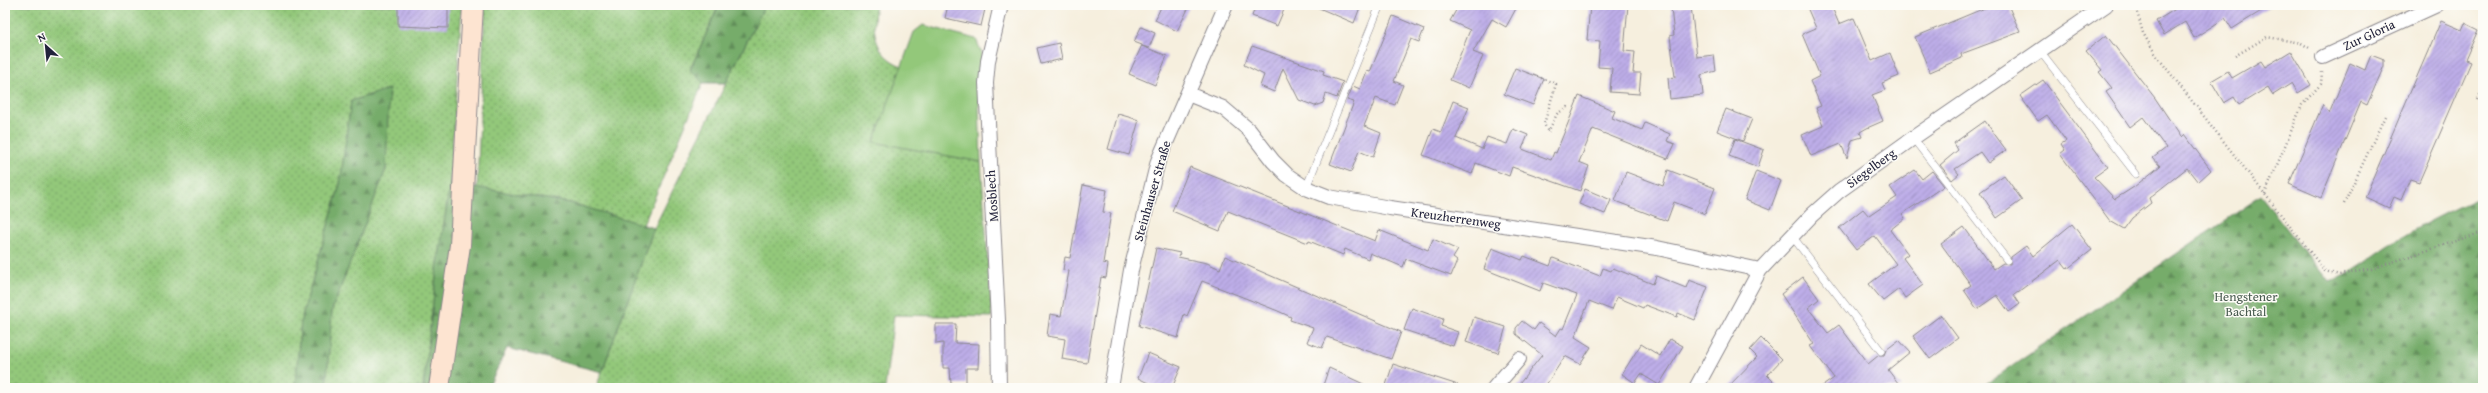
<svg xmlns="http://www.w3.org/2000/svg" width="2488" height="393" font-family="'Gentium Book Plus',serif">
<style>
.grass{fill:url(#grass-dots);stroke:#5a755a}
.forest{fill:url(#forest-firs);stroke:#4c6752}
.garden{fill:#93c87a;stroke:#5a755a}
.building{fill:url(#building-hatch)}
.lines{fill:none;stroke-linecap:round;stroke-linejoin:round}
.service-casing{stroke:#8c888c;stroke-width:8}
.minor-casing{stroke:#8c888c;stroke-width:16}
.secondary-casing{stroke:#8c888c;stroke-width:22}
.path{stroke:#8c888c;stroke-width:2.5;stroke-dasharray:1 3;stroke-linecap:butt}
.service{stroke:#fff;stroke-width:7}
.minor{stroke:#fff;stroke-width:14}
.secondary{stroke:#fde4d1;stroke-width:20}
.labels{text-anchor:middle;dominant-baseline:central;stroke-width:3;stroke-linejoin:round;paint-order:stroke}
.street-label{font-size:13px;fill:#22223b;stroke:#fdfcf7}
.park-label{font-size:13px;fill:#4a5c51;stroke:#fdfcf7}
</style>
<defs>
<pattern id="grass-dots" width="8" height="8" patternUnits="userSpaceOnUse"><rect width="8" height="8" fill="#93c87a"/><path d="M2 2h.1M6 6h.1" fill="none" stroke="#78a265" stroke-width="1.8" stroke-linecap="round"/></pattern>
<pattern id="forest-firs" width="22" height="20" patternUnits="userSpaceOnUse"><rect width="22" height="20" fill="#76ac6a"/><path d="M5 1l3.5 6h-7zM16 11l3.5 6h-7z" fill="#608c58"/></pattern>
<pattern id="building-hatch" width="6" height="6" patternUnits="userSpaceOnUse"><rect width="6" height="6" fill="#bdade8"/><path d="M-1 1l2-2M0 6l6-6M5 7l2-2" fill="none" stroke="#998cbd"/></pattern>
</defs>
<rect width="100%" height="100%" fill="#fdfcf7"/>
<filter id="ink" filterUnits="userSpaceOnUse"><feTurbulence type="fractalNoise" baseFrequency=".025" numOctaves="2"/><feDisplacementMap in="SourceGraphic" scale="8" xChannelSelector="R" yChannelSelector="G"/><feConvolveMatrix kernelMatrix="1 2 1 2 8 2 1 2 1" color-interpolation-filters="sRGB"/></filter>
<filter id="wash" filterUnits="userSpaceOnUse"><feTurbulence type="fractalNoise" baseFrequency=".012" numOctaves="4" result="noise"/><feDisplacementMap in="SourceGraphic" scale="16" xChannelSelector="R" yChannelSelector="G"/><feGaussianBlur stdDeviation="0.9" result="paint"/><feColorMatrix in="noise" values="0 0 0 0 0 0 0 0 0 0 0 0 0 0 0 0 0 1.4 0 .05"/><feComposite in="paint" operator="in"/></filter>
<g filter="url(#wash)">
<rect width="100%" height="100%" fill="#f6efde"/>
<path class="grass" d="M 5,5 L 462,5 L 450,183 L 436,277 L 423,388 L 326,388 L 332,310 L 386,169 L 388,89 L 351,101 L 340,184 L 301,320 L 295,388 L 5,388 Z
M 485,5 L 719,5 L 690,70 L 703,83 L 643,225 L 571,203 L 477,188 Z
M 765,5 L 876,5 C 871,31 875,56 902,66 L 874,142 L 981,162 L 992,317 L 894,315 L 885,388 L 596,388 L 654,228 Z"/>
<path class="forest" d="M 719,5 L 765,5 L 726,83 L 703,83 L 690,70 Z
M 389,89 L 386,169 L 332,310 L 326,388 L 295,388 L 301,320 L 340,184 L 351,101 Z
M 450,183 L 571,203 L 654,228 L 602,372 L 507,348 L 488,388 L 423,388 L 436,277 Z
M 2261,196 L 2329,282 C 2352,273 2370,258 2391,244 C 2420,225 2451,210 2483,196 L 2483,388 L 1980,388 Z"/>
<path class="garden" d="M 923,25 L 976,39 L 983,56 L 979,105 L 981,162 L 874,142 L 914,32 Z"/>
<g id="blocks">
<path class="building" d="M 398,5 L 448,5 L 448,28 L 398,26 Z
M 948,5 L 986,5 L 981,26 L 945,18 Z
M 1162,5 L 1190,5 L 1177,31 L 1155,20 Z
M 1256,5 L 1286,5 L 1277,26 L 1252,16 Z
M 1312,5 L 1361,5 L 1354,23 Z
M 1459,5 L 1518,5 L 1506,27 L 1492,19 L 1473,52 L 1483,56 L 1469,88 L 1450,80 L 1470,30 L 1450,21 Z
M 1590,5 L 1628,5 L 1624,51 L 1635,52 L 1633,73 L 1641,73 L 1639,94 L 1610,92 L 1612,68 L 1598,67 L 1600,41 L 1587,40 Z
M 1806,5 L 1831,5 L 1839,24 L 1854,18 L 1872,61 L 1890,53 L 1899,76 L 1882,83 L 1885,90 L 1872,95 L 1883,121 L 1867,128 L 1860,132 L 1862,137 L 1852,140 L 1847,158 L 1841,144 L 1811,156 L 1802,135 L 1823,126 L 1816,108 L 1821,106 L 1810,81 L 1820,76 L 1802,34 L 1816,28 Z
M 1992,5 L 2008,5 L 2020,32 L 1961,54 L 1962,58 L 1930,72 L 1915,37 Z
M 2182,5 L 2271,5 L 2232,29 L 2225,18 L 2194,38 L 2185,22 L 2164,35 L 2156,21 Z
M 1691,6 L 1697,57 L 1714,55 L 1716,71 L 1701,75 L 1703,95 L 1670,99 L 1668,78 L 1675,77 L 1670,36 L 1674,35 L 1671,8 Z
M 1393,16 L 1424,29 L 1419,42 L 1411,39 L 1394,81 L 1403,85 L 1395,105 L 1376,98 L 1364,126 L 1381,133 L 1373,157 L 1359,151 L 1351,172 L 1330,164 L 1354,102 L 1347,100 L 1353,86 L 1360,89 L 1367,71 L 1370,72 Z
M 2441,21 L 2462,30 L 2465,23 L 2479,30 L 2466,60 L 2471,62 L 2419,182 L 2410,179 L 2401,200 L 2394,197 L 2389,208 L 2365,197 Z
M 1141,27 L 1155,33 L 1149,48 L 1142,46 L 1167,56 L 1155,85 L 1129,74 L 1142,45 L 1134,42 Z
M 2106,35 L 2155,98 L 2181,137 L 2184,134 L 2211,170 L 2198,182 L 2187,168 L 2149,198 L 2151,203 L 2132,218 L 2124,229 L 2110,221 L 2060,154 L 2065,150 L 2061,144 L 2066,141 L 2047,115 L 2038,121 L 2020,96 L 2043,80 L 2108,167 L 2094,177 L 2115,199 L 2134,187 L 2160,166 L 2153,158 L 2166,148 L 2143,117 L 2130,127 L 2106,92 L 2112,88 L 2099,72 L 2102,70 L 2086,51 Z
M 1059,43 L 1062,59 L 1041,64 L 1037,48 Z
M 1252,46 L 1324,71 L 1323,75 L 1343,82 L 1337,98 L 1326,94 L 1323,103 L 1315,106 L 1299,100 L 1283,68 L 1274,92 L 1260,86 L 1264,75 L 1244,65 Z
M 2291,51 L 2311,85 L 2298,93 L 2292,83 L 2273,95 L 2268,87 L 2239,105 L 2234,97 L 2224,103 L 2211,81 L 2228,71 L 2232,78 L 2261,61 L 2265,67 Z
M 2371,55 L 2384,60 L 2384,66 L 2367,105 L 2361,102 L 2321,198 L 2289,184 L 2323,104 L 2329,114 L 2350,63 L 2365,70 Z
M 1515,68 L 1544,79 L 1533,105 L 1504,94 Z
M 1579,96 L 1615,111 L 1612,118 L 1642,130 L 1645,123 L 1670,134 L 1667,141 L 1675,144 L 1668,159 L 1593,129 L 1579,162 L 1589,166 L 1580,191 L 1512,167 L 1509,176 L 1476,163 L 1472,174 L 1423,155 L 1433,129 L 1441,132 L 1453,101 L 1469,107 L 1456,138 L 1482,149 L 1487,137 L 1507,144 L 1513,129 L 1528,135 L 1522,149 L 1551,160 L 1554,152 L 1556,153 Z
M 1726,109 L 1752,119 L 1743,141 L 1717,131 Z
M 1118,114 L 1139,120 L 1129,155 L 1108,149 Z
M 1985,121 L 2006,150 L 1988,163 L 1980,152 L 1955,169 L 1959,174 L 1952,180 L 1940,165 L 1958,150 L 1954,143 Z
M 1735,139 L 1764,150 L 1758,167 L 1729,156 Z
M 1190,167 L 1375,241 L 1379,230 L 1428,250 L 1433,239 L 1458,250 L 1453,258 L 1457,261 L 1451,276 L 1406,259 L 1403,267 L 1370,253 L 1368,259 L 1345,249 L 1343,255 L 1309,241 L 1308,243 L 1228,211 L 1220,231 L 1172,211 Z
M 1668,170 L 1715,188 L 1705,214 L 1674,202 L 1667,221 L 1615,201 L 1626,172 L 1663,186 Z
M 1915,170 L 1922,179 L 1932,171 L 1944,186 L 1902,214 L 1905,218 L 1890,230 L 1908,254 L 1903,258 L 1923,285 L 1905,298 L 1899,289 L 1883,301 L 1869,284 L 1896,264 L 1875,236 L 1856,250 L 1839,228 L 1863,209 L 1869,216 L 1897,197 L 1890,187 Z
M 1756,171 L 1781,181 L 1770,210 L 1745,200 Z
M 2004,175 L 2022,200 L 1997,218 L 1980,192 Z
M 1083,185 L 1107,190 L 1103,212 L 1111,213 L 1103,263 L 1108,264 L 1106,278 L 1101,277 L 1087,363 L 1062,359 L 1065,339 L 1047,336 L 1050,314 L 1061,316 L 1069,271 L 1063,270 L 1065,257 L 1070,258 Z
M 1585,189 L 1611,200 L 1605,214 L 1579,204 Z
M 2072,224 L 2092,250 L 2067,269 L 2060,260 L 2014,295 L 2020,304 L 2009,312 L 1997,295 L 1977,309 L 1964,290 L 1971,285 L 1941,244 L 1964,227 L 1994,269 L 2003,263 L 2010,264 L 2011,257 L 2026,246 L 2033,256 Z
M 1156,248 L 1180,253 L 1178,257 L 1207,263 L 1220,269 L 1225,256 L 1401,332 L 1391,359 L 1327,337 L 1322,348 L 1307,342 L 1313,328 L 1290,320 L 1291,317 L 1278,311 L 1202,281 L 1187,316 L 1184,314 L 1178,338 L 1139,326 Z
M 1492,248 L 1522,260 L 1524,256 L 1550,266 L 1553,258 L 1600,276 L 1603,268 L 1611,271 L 1613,268 L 1653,284 L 1656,276 L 1686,288 L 1689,280 L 1708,287 L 1695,320 L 1678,313 L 1677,317 L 1645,305 L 1643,308 L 1617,297 L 1612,310 L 1589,301 L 1575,337 L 1591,347 L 1580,364 L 1565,356 L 1544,388 L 1516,388 L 1542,355 L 1516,334 L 1516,328 L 1522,321 L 1534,330 L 1539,323 L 1556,336 L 1561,328 L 1563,329 L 1577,295 L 1543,283 L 1540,291 L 1484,269 Z
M 1803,277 L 1819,299 L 1808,308 L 1828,333 L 1839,325 L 1868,364 L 1879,355 L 1884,355 L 1886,350 L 1899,340 L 1910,352 L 1888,370 L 1902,388 L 1820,388 L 1834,378 L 1810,346 L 1814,344 L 1781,294 Z
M 1412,308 L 1443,319 L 1441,326 L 1458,332 L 1453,346 L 1404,330 Z
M 1941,315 L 1958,338 L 1930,359 L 1913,336 Z
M 1474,317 L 1506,327 L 1498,353 L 1466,342 Z
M 936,324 L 956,324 L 955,343 L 979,344 L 978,368 L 966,368 L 966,384 L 951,384 L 950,368 L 943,368 L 943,343 L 936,344 Z
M 1761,338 L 1782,359 L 1767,375 L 1780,388 L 1727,388 L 1757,357 L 1750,350 Z
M 1670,339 L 1683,346 L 1659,385 L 1641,374 L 1635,383 L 1622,374 L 1641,344 L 1660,356 Z
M 1148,353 L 1181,367 L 1172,388 L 1158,388 L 1138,378 Z
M 1393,364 L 1458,385 L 1457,388 L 1385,388 Z
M 1329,368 L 1372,388 L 1322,388 Z"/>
</g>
</g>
<g filter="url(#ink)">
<use href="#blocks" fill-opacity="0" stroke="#8c888c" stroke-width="1"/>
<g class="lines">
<g class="service-casing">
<path id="service" d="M 2040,51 L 2136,174
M 1913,138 L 2007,260
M 1306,188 L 1380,5
M 1792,236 L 1881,351"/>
</g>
<g class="minor-casing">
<path id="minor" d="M 2323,57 L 2437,5
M 1188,94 L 1223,108 L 1249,130 L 1273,161 L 1287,175 L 1306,188 L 1329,197 L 1390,208 L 1657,248 L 1760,270
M 999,388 L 998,320 L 986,83 L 988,61 L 1001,5
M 1111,388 L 1131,270 L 1158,161 L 1226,5
M 1494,388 L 1519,359
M 1696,388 L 1760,270 L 1812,215 L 1839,191 L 1913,138 L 2106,5"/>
</g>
<g class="secondary-casing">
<path id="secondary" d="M 439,388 L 460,245 L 473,5"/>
</g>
<path class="path" d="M 2135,5 L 2143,33 L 2156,55 L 2325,271 L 2339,275 L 2371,269 L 2483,232
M 2235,56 L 2267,37 L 2301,43 L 2311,49
M 1541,78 L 1556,84 L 1544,124 L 1548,132
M 2478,100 L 2483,89
M 1548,132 L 1557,114 L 1567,107 L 1570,108
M 2265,194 L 2302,105 L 2321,84 L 2322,72
M 2344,204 L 2386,114"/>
<use href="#service" class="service"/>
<use href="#minor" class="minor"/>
<use href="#secondary" class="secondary"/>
</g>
</g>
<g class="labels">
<g class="street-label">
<text transform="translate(2369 35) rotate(-25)">Zur Gloria</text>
<text transform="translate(1871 168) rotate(-36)">Siegelberg</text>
<text transform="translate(1152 191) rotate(-74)">Steinhauser Straße</text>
<text transform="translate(992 196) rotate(-94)">Mosblech</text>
<text transform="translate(1456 218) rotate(8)">Kreuzherrenweg</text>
</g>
<g class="park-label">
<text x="2246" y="296">Hengstener<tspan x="2246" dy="15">Bachtal</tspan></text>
</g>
</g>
<rect width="2488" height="393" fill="none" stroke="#fdfcf7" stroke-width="20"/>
<g transform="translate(46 46) rotate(333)" stroke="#fdfcf7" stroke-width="3" paint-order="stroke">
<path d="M0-3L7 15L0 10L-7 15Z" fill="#22223b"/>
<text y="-6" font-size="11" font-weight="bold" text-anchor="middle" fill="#22223b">N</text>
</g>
</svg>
